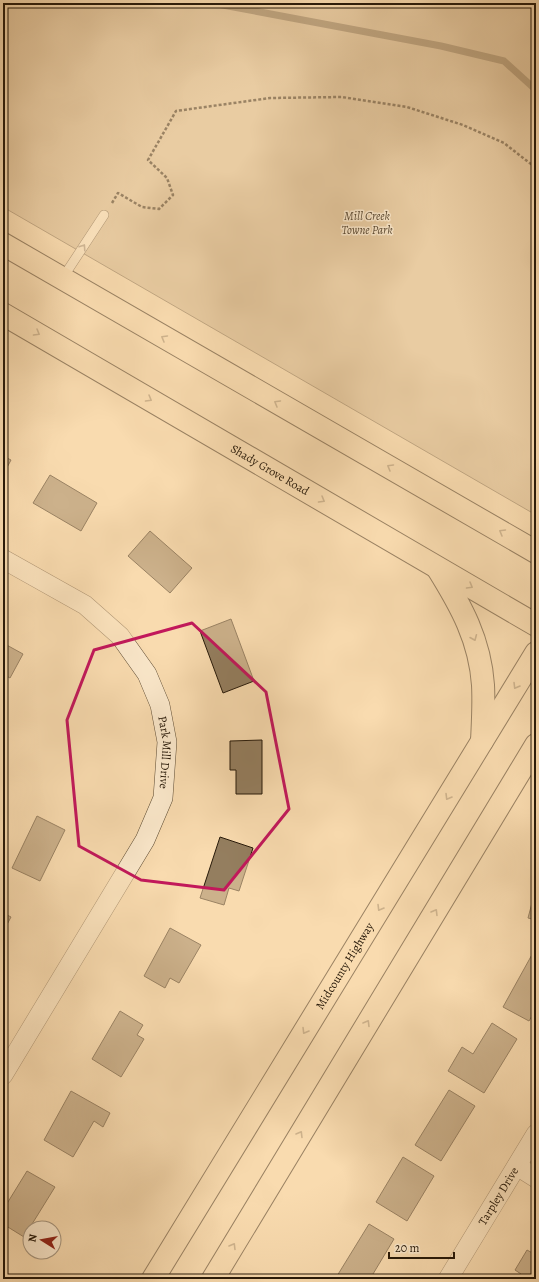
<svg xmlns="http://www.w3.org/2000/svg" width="539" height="1282" font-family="Alegreya,serif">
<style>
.green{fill:#d5ba93;stroke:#7e6a4e}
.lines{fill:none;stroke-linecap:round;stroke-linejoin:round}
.stream{stroke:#7a664b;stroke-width:7}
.building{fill:#947e5f;stroke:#271909}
.service-casing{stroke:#5c4a32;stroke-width:10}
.minor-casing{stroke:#5c4a32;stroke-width:20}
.primary-casing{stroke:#271909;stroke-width:24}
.path{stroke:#271909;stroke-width:2.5;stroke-dasharray:3 2;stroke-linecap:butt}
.service{stroke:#fbe8cb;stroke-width:9}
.minor{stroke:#fbe8cb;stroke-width:19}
.primary{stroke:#f9dbaf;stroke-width:22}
.oneway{stroke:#9c8b74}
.oneway2{stroke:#9a8464}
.marked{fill:none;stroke:#c2185b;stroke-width:3;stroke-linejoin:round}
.labels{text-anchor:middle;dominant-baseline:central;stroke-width:3;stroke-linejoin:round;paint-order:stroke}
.park-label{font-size:12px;font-style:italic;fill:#5b4932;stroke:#fbe8cb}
.street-label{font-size:12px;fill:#271909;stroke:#fbe8cb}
</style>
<rect width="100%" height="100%" fill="#f9dbaf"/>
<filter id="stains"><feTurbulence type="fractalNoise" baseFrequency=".005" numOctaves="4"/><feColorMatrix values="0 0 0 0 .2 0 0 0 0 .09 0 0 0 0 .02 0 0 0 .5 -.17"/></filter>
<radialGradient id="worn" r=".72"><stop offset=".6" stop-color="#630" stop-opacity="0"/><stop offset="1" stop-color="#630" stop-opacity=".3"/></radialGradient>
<path class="green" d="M 3,3 L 536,3 L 536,515 L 3,207 Z"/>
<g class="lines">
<path class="stream" d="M 212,3 L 441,46 L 504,61 L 536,90"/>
</g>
<path class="building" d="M 3,456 L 11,460 L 3,475 Z
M 50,475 L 97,503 L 81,531 L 33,503 Z
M 150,531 L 192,568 L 170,593 L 128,556 Z
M 231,619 L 254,681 L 223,693 L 200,631 Z
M 3,643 L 23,654 L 10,678 L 3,674 Z
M 262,740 L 262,794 L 236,794 L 236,770 L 230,770 L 230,741 Z
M 37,816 L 65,830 L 40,881 L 12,868 Z
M 220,837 L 253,848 L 239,891 L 229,888 L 224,905 L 200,898 Z
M 536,888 L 536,920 L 528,918 Z
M 3,913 L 11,917 L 3,932 Z
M 170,928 L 201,945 L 179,983 L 170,978 L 165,988 L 144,976 Z
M 534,951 L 536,952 L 536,1009 L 529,1021 L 503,1007 Z
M 120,1011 L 143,1025 L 137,1035 L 144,1039 L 121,1077 L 92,1059 Z
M 492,1023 L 517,1039 L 484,1093 L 448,1071 L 462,1047 L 473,1054 Z
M 449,1090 L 475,1106 L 441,1161 L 415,1145 Z
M 71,1091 L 110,1113 L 103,1127 L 94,1121 L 73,1157 L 44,1140 Z
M 403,1157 L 434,1176 L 407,1221 L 376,1202 Z
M 27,1171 L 55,1187 L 24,1237 L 3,1224 L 3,1210 Z
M 369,1224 L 394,1239 L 370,1279 L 343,1279 L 337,1276 Z
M 527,1250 L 536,1255 L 536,1279 L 518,1279 L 521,1274 L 515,1270 Z"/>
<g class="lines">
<g class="service-casing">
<path id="service" d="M 62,279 L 104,215"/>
</g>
<g class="minor-casing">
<g id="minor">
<path id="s1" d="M 3,559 L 85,605 L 120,636 L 147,674 L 160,705 L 167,742 L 163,798 L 145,840 L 3,1075"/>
<path d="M 517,1166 L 536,1178"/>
<path id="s2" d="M 448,1279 L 536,1134"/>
</g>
</g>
<g class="primary-casing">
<g id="primary">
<path d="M 3,244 L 536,552"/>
<path id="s3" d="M 3,314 L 536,625"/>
<path d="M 438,569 C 461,606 480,640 483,685 C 484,703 483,722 482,741"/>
<path id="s4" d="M 153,1279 L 536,653"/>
<path d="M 213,1279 L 536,745"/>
</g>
</g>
<path class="path" d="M 112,203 L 118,193 L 142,207 L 159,209 L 173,195 L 167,178 L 148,160 L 176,111 L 270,98 L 342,97 L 407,107 L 463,125 L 504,143 L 536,168"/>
<use href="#service" class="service"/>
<use href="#minor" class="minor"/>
<use href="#primary" class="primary"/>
</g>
<defs><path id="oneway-chevron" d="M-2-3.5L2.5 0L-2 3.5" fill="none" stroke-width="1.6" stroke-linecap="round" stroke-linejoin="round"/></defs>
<use class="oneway" href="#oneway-chevron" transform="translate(83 247) rotate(-56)"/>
<g class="oneway2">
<use href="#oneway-chevron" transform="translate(37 333) rotate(30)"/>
<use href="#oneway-chevron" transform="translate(164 338) rotate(-150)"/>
<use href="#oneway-chevron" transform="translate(149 399) rotate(30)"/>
<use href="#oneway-chevron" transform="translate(277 403) rotate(-150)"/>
<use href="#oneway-chevron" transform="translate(390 467) rotate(-150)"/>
<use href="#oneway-chevron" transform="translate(322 500) rotate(30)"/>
<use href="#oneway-chevron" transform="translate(502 532) rotate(-150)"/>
<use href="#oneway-chevron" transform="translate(470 586) rotate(30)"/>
<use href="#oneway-chevron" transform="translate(474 638) rotate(67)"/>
<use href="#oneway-chevron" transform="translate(516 686) rotate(121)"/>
<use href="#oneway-chevron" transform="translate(448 797) rotate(121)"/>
<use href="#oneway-chevron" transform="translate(380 908) rotate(121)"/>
<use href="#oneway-chevron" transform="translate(435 912) rotate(-59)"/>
<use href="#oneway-chevron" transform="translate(367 1023) rotate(-59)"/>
<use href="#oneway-chevron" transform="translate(305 1031) rotate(121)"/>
<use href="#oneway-chevron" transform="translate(300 1134) rotate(-59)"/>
<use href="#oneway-chevron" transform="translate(233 1246) rotate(-59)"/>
</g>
<path d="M0 0H539V1282H0ZM 192,623 L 266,692 L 289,809 L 224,890 L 141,880 L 79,846 L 67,720 L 94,650 Z" fill="#f9dbaf" fill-opacity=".55" fill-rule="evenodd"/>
<path class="marked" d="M 192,623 L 266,692 L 289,809 L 224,890 L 141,880 L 79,846 L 67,720 L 94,650 Z"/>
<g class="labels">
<g class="park-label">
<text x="367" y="216">Mill Creek<tspan x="367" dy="14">Towne Park</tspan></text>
</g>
<g class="street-label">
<text stroke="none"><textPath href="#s3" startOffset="309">Shady Grove Road</textPath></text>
<text stroke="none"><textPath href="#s1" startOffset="269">Park Mill Drive</textPath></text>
<text stroke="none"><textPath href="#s4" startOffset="367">Midcounty Highway</textPath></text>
<text stroke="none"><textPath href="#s2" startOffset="97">Tarpley Drive</textPath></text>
</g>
</g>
<rect width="539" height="1282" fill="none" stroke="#f9dbaf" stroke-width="16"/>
<rect x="4" y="4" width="531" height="1274" fill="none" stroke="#271909" stroke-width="2"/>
<rect x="8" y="8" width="523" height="1266" fill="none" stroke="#271909"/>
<g transform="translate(42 1240) rotate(281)"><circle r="19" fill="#fbe8cb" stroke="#a6957d"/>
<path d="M0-3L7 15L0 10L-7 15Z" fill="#8f2418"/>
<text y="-6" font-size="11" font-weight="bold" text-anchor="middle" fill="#271909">N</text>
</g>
<path d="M389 1252v6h65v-6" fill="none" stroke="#271909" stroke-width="2"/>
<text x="395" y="1252" font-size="12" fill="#271909" stroke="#fbe8cb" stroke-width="3" paint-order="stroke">20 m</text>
<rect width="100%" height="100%" filter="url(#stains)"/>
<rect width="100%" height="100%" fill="url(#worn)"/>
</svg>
